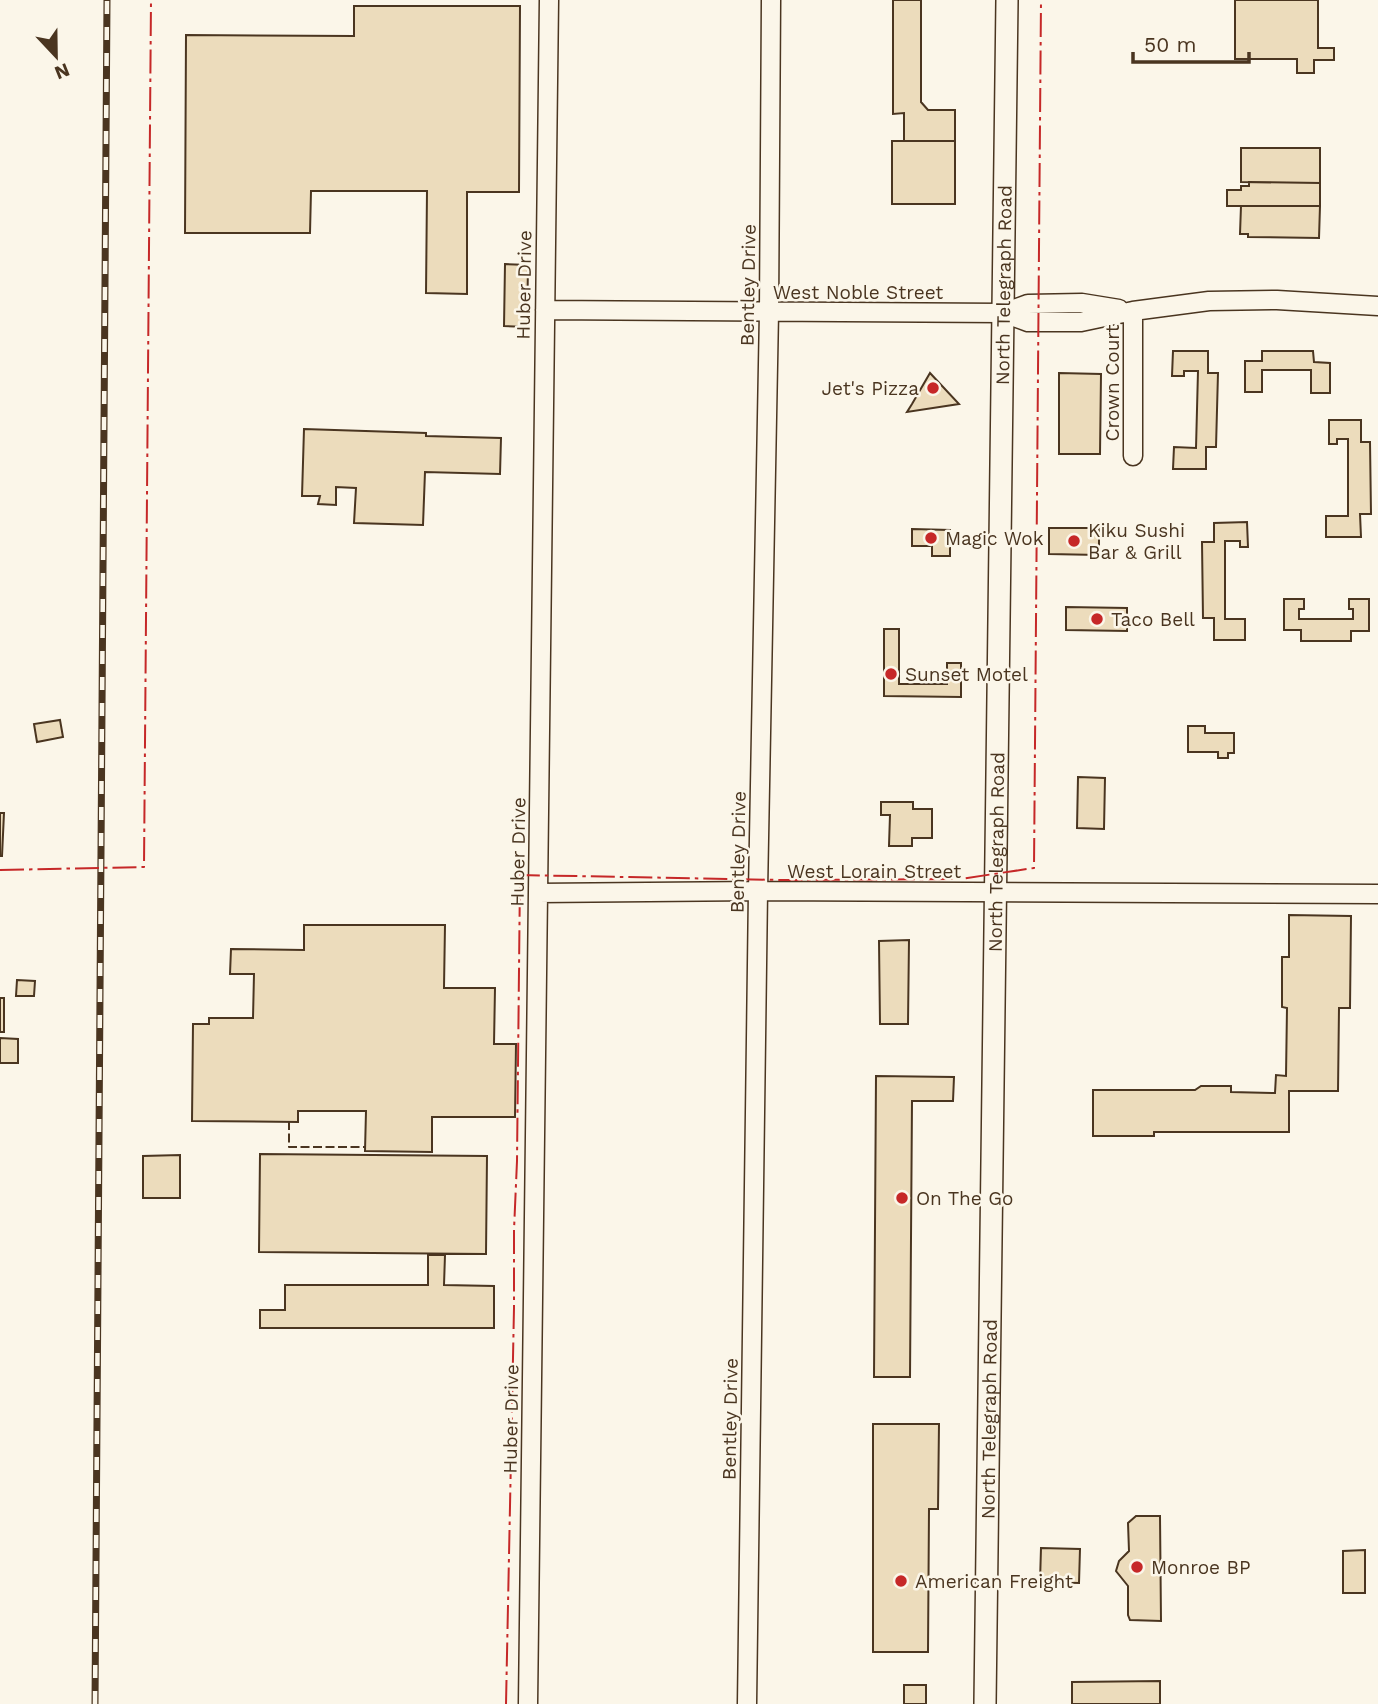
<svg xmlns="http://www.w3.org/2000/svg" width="1378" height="1704" font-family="'Work Sans',sans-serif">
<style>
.building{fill:#ecdcbc;stroke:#4a3520;stroke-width:2}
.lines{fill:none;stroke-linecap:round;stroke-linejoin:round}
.minor-casing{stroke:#4a3520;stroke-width:21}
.major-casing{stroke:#4a3520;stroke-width:24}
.minor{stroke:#fbf6e9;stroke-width:18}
.major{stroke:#fbf6e9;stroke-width:21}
.rail-casing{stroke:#4a3520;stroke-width:7}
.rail{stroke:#fbf6e9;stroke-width:4.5;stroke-dasharray:13;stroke-linecap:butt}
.fence{stroke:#4a3520;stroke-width:2;stroke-dasharray:9 3.5;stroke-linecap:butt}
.power{stroke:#c62828;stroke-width:2;stroke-dasharray:24 5 3.5 5;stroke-linecap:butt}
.poi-dot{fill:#c62828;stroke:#fbf6e9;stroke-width:2.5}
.labels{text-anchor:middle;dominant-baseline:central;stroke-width:5;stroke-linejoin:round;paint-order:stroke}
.street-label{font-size:19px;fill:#4a3520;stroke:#fbf6e9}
.poi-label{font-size:19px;fill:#4a3520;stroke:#fbf6e9;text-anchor:start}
</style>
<rect width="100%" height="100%" fill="#fbf6e9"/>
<path class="building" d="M 893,0 L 921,0 L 921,102 L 928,110 L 955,110 L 955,141 L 904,141 L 904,113 L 893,114 Z
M 1235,0 L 1318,0 L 1318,48 L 1334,48 L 1334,60 L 1314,60 L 1314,73 L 1297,73 L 1297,59 L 1235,59 Z
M 354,6 L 520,6 L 519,192 L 467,192 L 467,294 L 426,293 L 427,191 L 311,191 L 310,233 L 185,233 L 186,35 L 354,36 Z
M 892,141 L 955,141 L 955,204 L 892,204 Z
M 1241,148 L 1320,148 L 1320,183 L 1241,182 Z
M 1249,182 L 1320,183 L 1320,206 L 1227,206 L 1227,190 L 1241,190 L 1241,186 L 1249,186 Z
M 1241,206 L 1320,206 L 1319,238 L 1248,237 L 1248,234 L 1240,234 Z
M 505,264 L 528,265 L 527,327 L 504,326 Z
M 1173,351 L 1208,351 L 1208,373 L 1218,373 L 1216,447 L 1206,447 L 1206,469 L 1173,469 L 1174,447 L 1196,448 L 1198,371 L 1184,371 L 1184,376 L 1172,376 Z
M 1262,351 L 1313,351 L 1314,362 L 1330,363 L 1330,393 L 1311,393 L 1311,370 L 1262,370 L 1262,392 L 1245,392 L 1245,361 L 1262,361 Z
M 930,373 L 959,404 L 907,412 L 912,404 Z
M 1059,373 L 1101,374 L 1100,454 L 1059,454 Z
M 1329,420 L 1361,420 L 1361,442 L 1370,442 L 1371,514 L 1360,514 L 1361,537 L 1326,537 L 1326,516 L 1348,516 L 1348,439 L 1337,439 L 1337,444 L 1329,444 Z
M 304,429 L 426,433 L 426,436 L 501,438 L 500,474 L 425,472 L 423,525 L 354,523 L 356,488 L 336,487 L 336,505 L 318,504 L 320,496 L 302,496 Z
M 1247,522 L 1248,547 L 1240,547 L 1240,541 L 1225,541 L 1225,619 L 1245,619 L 1245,640 L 1214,640 L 1214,618 L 1203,618 L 1202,542 L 1214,542 L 1214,523 Z
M 1049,528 L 1099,528 L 1099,555 L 1049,554 Z
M 912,529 L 950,530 L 950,556 L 932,556 L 932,546 L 912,546 Z
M 1284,599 L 1304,599 L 1304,609 L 1299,609 L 1299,619 L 1353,619 L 1353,609 L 1349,609 L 1349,599 L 1369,599 L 1369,631 L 1351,631 L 1351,641 L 1301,641 L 1301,630 L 1284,630 Z
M 1066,607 L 1127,608 L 1127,631 L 1066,630 Z
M 884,629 L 899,629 L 899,684 L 947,684 L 947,663 L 961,663 L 961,697 L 884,696 Z
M 60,720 L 63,737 L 37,742 L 34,724 Z
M 1188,726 L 1205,726 L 1205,733 L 1234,733 L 1234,753 L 1228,753 L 1228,758 L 1218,758 L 1218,752 L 1188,752 Z
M 1078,777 L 1105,778 L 1104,829 L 1077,828 Z
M 881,802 L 913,802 L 913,809 L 932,809 L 932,838 L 912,838 L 912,846 L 889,846 L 890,815 L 881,815 Z
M 0,813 L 4,813 L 2,856 L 0,856 Z
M 1289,915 L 1351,916 L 1350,1008 L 1339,1008 L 1338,1091 L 1289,1091 L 1289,1132 L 1154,1132 L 1154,1136 L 1093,1136 L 1093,1090 L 1195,1090 L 1201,1086 L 1231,1086 L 1231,1092 L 1275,1093 L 1276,1075 L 1286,1076 L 1287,1008 L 1282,1007 L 1282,957 L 1289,957 Z
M 304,925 L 445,925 L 444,988 L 495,988 L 494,1044 L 516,1044 L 515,1117 L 432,1117 L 432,1152 L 365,1151 L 366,1111 L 298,1111 L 298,1122 L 192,1121 L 193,1024 L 209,1024 L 209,1018 L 253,1018 L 254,974 L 230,974 L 231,949 L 304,950 Z
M 909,940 L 908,1024 L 880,1024 L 879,941 Z
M 17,980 L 35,981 L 34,996 L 16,996 Z
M 0,998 L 4,998 L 4,1032 L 0,1032 Z
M 0,1038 L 18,1039 L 18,1063 L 0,1063 Z
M 876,1076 L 954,1077 L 953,1101 L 912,1101 L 910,1377 L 874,1377 Z
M 260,1154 L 487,1156 L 486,1254 L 259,1252 Z
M 180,1155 L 180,1198 L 143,1198 L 143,1156 Z
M 428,1255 L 445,1255 L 444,1285 L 494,1286 L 494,1328 L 260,1328 L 260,1310 L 285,1310 L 285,1285 L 428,1285 Z
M 873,1424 L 939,1424 L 938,1509 L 929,1509 L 928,1652 L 873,1652 Z
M 1136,1516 L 1160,1516 L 1161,1621 L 1130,1620 L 1128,1615 L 1128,1586 L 1116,1571 L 1119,1561 L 1129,1551 L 1128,1523 Z
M 1041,1548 L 1080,1549 L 1079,1583 L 1040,1582 Z
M 1365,1550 L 1365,1593 L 1343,1593 L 1343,1551 Z
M 1160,1681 L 1160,1704 L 1072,1704 L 1072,1682 Z
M 904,1685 L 926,1685 L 926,1704 L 904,1704 Z"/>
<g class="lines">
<g class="minor-casing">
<path id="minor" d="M 545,310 L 1003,313 L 1028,322 L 1081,322 L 1133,311 L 1209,301 L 1277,300 L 1378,306
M 1003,313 L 1028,304 L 1082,303 L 1119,309
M 1133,456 L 1133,311
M 538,893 L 758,891 L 1378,894
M 528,1704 L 549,0
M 747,1704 L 758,891 L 769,312 L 771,0"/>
</g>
<g class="major-casing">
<g id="major">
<path id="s1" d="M 985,1704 L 1007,0"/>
</g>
</g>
<use href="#minor" class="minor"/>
<use href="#major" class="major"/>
<g class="rail-casing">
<path id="rail" d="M 95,1704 L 107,0"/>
</g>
<use href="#rail" class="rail"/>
<path class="fence" d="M 289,1121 L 289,1147 L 365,1147"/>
<path class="power" d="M 0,870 L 144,867 L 151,0
M 506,1704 L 514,1308 L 514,1230 L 517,1161 L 520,875 L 782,880 L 960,879 L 1034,868 L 1041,0"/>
</g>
<g class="poi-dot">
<circle cx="933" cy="388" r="7"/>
<circle cx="931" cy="538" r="7"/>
<circle cx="1074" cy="541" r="7"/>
<circle cx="1097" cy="619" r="7"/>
<circle cx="891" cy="674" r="7"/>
<circle cx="902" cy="1198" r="7"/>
<circle cx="1137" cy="1567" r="7"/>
<circle cx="901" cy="1581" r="7"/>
</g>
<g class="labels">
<g class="street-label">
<text transform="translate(524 285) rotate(-89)">Huber Drive</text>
<text transform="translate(748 285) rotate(-89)">Bentley Drive</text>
<text stroke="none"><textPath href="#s1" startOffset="1419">North Telegraph Road</textPath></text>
<text x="858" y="292">West Noble Street</text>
<text transform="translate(1112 383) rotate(-90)">Crown Court</text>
<text transform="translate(518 852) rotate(-89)">Huber Drive</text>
<text transform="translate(738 852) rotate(-89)">Bentley Drive</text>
<text stroke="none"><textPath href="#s1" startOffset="852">North Telegraph Road</textPath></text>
<text x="874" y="871">West Lorain Street</text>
<text transform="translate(511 1419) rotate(-89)">Huber Drive</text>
<text transform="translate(730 1419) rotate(-89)">Bentley Drive</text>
<text stroke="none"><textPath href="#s1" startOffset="285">North Telegraph Road</textPath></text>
</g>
<g class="poi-label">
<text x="919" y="388" text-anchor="end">Jet's Pizza</text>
<text x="1088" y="530">Kiku Sushi<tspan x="1088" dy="22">Bar &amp; Grill</tspan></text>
<text x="945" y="538">Magic Wok</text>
<text x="1111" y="619">Taco Bell</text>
<text x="905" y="674">Sunset Motel</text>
<text x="916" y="1198">On The Go</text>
<text x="1151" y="1567">Monroe BP</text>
<text x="915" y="1581">American Freight</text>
</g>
</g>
<g transform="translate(56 56) rotate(158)" stroke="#fbf6e9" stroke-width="5" paint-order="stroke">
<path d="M0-5L12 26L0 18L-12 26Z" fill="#4a3520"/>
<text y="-10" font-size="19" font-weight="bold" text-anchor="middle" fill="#4a3520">N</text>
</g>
<path d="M1133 52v10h116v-10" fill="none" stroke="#4a3520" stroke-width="3.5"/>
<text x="1144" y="52" font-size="21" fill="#4a3520" stroke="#fbf6e9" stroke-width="5" paint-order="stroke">50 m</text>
</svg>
